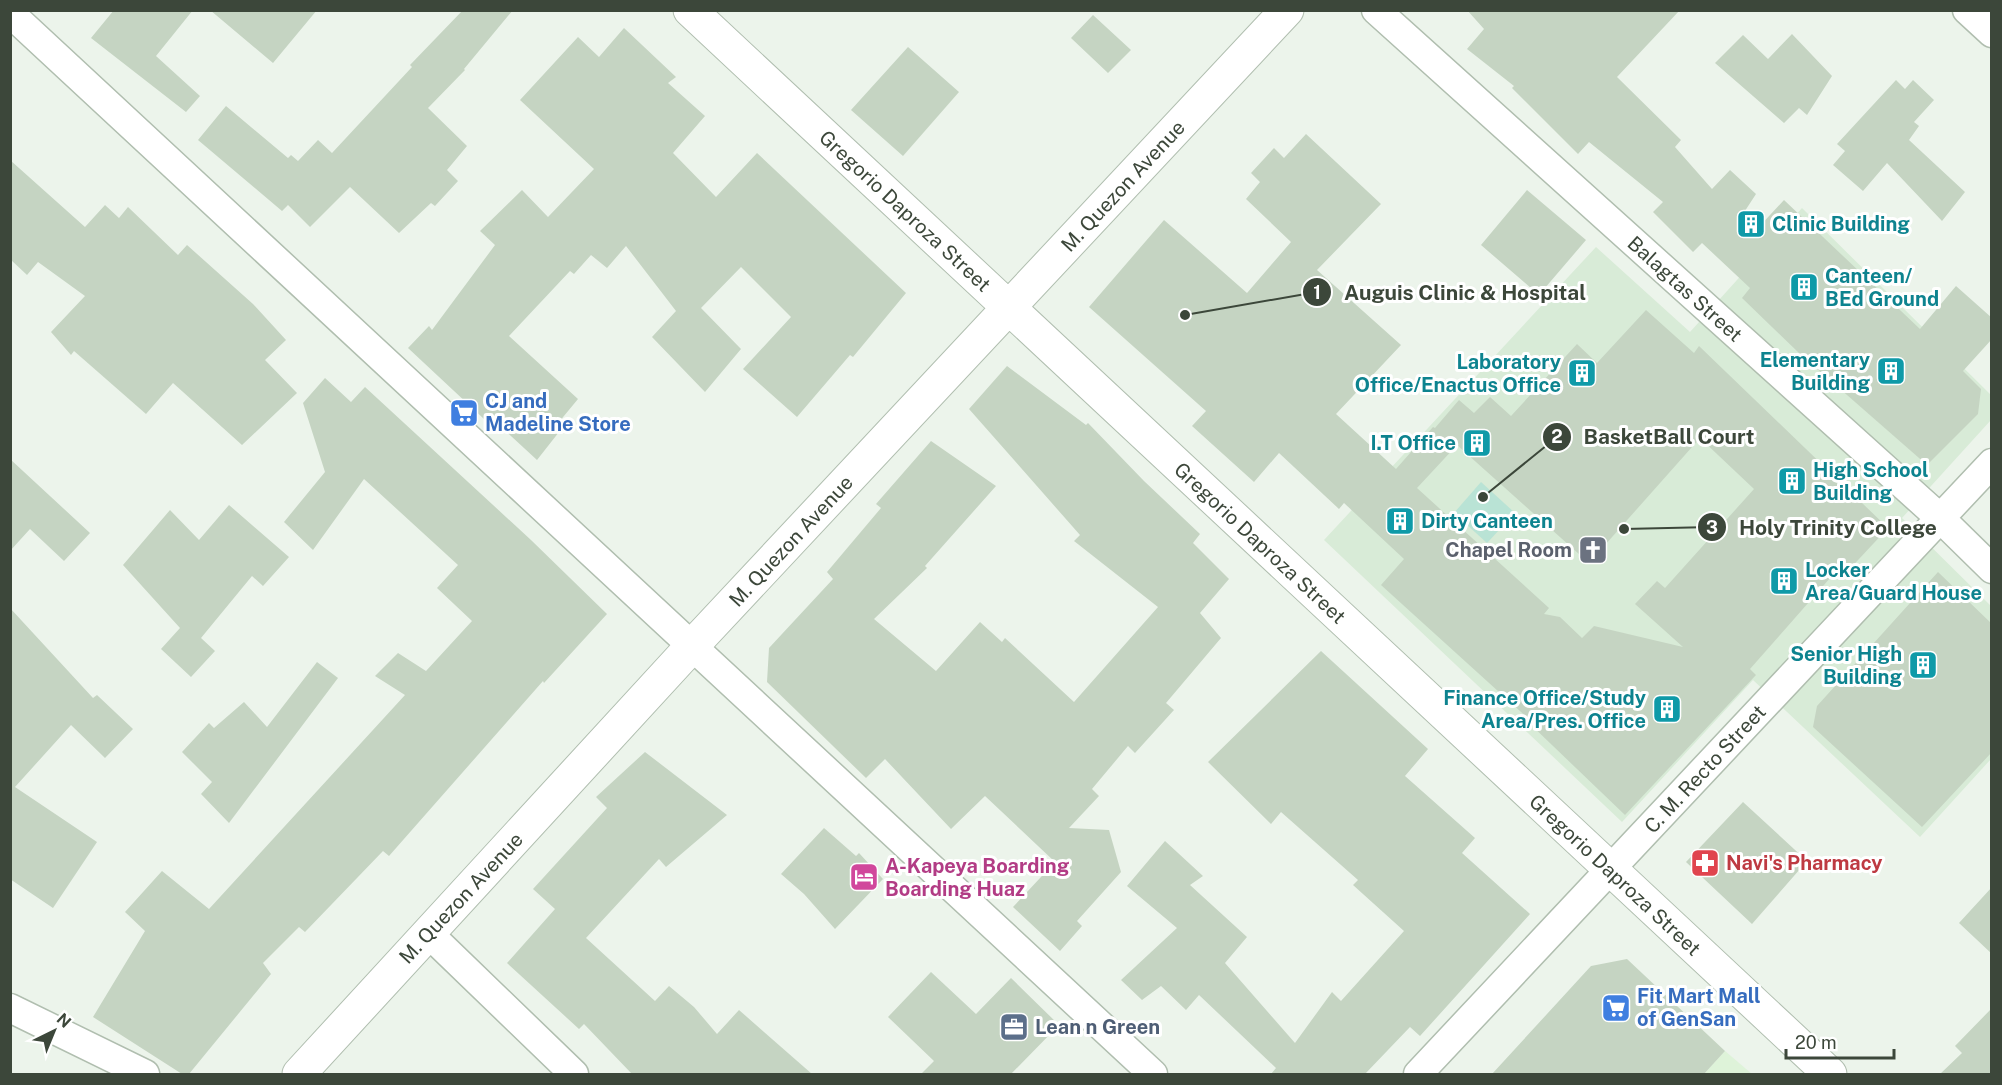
<svg xmlns="http://www.w3.org/2000/svg" width="2002" height="1085" font-family="'Public Sans',sans-serif">
<style>
.commercial{fill:#def3d9}
.education{fill:#d8ebd7}
.green{fill:#b9e3d5}
.building{fill:#c5d4c2;fill-rule:evenodd}
.lines{fill:none;stroke-linecap:round;stroke-linejoin:round}
.minor-casing{stroke:#b0beaf;stroke-width:31}
.tertiary-casing{stroke:#b0beaf;stroke-width:35}
.minor{stroke:#fff;stroke-width:28}
.tertiary{stroke:#fff;stroke-width:33}
.labels{text-anchor:middle;dominant-baseline:central;stroke-width:6;stroke-linejoin:round;paint-order:stroke}
.street-label{font-size:20px;fill:#3c473a;stroke:#fff}
.culture-label{font-size:20px;font-weight:bold;fill:#0d838f;stroke:#fff;text-anchor:start}
.shop-label{font-size:20px;font-weight:bold;fill:#366cbe;stroke:#fff;text-anchor:start}
.worship-label{font-size:20px;font-weight:bold;fill:#5b616d;stroke:#fff;text-anchor:end}
.health-label{font-size:20px;font-weight:bold;fill:#be3a42;stroke:#fff;text-anchor:start}
.hotel-label{font-size:20px;font-weight:bold;fill:#b23c85;stroke:#fff;text-anchor:start}
.service-label{font-size:20px;font-weight:bold;fill:#4e5e75;stroke:#fff;text-anchor:start}
.leader{fill:none;stroke:#3c473a;stroke-width:2}
.callout-dot{fill:#3c473a;stroke:#fff;stroke-width:2}
.mark-label{font-size:18px;text-anchor:middle;font-weight:bold;fill:#fff}
.callout-label{font-size:21px;text-anchor:middle;font-weight:bold;fill:#3c473a;stroke:#fff;stroke-width:6;stroke-linejoin:round;paint-order:stroke}
</style>
<rect width="100%" height="100%" fill="#ecf4eb"/>
<path class="commercial" d="M 1725,1051 L 1752,1074 L 1704,1074 Z"/>
<path class="education" d="M 1802,208 L 1991,395 L 1991,420 L 1902,518 L 1991,606 L 1991,759 L 1920,837 L 1753,680 L 1622,822 L 1324,540 L 1596,247 L 1690,332 Z"/>
<path class="green" d="M 1481,482 L 1515,513 L 1487,543 L 1454,513 Z"/>
<path class="building" d="M 114,10 L 193,10 L 156,56 L 200,96 L 186,112 L 91,38 Z
M 210,10 L 317,10 L 273,63 Z
M 463,10 L 513,10 L 464,69 L 465,70 L 428,108 L 467,146 L 447,170 L 458,181 L 435,206 L 431,203 L 399,233 L 350,187 L 310,227 L 288,205 L 282,211 L 198,140 L 226,106 L 288,158 L 291,155 L 298,161 L 318,140 L 332,153 L 412,67 L 410,65 Z
M 1467,10 L 1680,10 L 1617,77 L 1681,140 L 1675,147 L 1712,189 L 1730,170 L 1756,194 L 1741,217 L 1757,229 L 1784,200 L 1920,329 L 1956,286 L 1992,318 L 1992,339 L 1963,371 L 1981,389 L 1978,414 L 1927,465 L 1799,353 L 1742,298 L 1750,288 L 1702,243 L 1693,252 L 1653,212 L 1663,202 L 1589,142 L 1578,154 L 1512,88 L 1514,86 L 1467,49 L 1484,29 Z
M 1093,15 L 1131,50 L 1108,73 L 1071,38 Z
M 624,28 L 676,77 L 668,83 L 705,116 L 673,153 L 716,197 L 757,153 L 906,293 L 853,357 L 850,355 L 797,417 L 743,369 L 791,317 L 741,267 L 701,308 L 741,349 L 705,392 L 652,337 L 676,311 L 626,246 L 607,268 L 591,255 L 574,274 L 570,271 L 509,336 L 578,399 L 554,428 L 559,432 L 537,460 L 487,414 L 484,419 L 408,348 L 429,326 L 432,330 L 495,245 L 480,231 L 522,190 L 548,217 L 594,169 L 520,100 L 578,37 L 599,57 Z
M 1792,34 L 1832,76 L 1807,115 L 1799,108 L 1784,123 L 1715,63 L 1743,35 L 1768,59 Z
M 908,47 L 959,92 L 903,156 L 851,110 Z
M 1896,80 L 1905,89 L 1913,80 L 1934,100 L 1914,122 L 1919,126 L 1909,140 L 1965,192 L 1942,221 L 1887,163 L 1863,191 L 1833,165 L 1845,151 L 1837,144 Z
M 1306,134 L 1381,204 L 1317,270 L 1401,345 L 1336,414 L 1396,469 L 1433,427 L 1435,428 L 1459,400 L 1474,413 L 1490,397 L 1511,416 L 1577,344 L 1597,363 L 1646,310 L 1694,353 L 1699,346 L 1888,528 L 1844,575 L 1838,569 L 1750,669 L 1756,675 L 1625,815 L 1528,722 L 1530,720 L 1381,585 L 1404,559 L 1344,503 L 1339,509 L 1279,453 L 1254,482 L 1192,426 L 1206,411 L 1089,307 L 1164,220 L 1247,293 L 1291,242 L 1246,199 L 1260,182 L 1251,173 L 1274,148 L 1284,158 ZM 1700,438 L 1754,489 L 1665,588 L 1657,581 L 1635,604 L 1683,647 L 1594,626 L 1582,638 L 1560,617 L 1544,614 L 1549,608 L 1417,488 L 1457,445 L 1589,563 Z
M 10,160 L 85,227 L 105,205 L 119,218 L 128,207 L 178,255 L 187,245 L 253,304 L 286,340 L 265,360 L 297,393 L 242,445 L 173,383 L 146,414 L 74,351 L 71,355 L 51,332 L 85,296 L 38,262 L 27,275 L 10,259 Z
M 1527,190 L 1586,240 L 1539,295 L 1481,245 Z
M 1007,366 L 1086,425 L 1088,423 L 1144,481 L 1200,534 L 1193,543 L 1229,579 L 1200,613 L 1221,638 L 1166,703 L 1174,710 L 1135,753 L 1128,746 L 1092,789 L 1099,796 L 1069,828 L 1109,830 L 1121,872 L 1077,921 L 1082,926 L 1060,951 L 1013,907 L 1055,862 L 985,796 L 951,829 L 885,759 L 866,778 L 767,682 L 769,648 L 833,579 L 827,572 L 881,508 L 876,504 L 931,441 L 996,486 L 925,566 L 927,568 L 874,619 L 936,671 L 980,622 L 1002,642 L 1005,638 L 1074,702 L 1158,607 L 1074,541 L 1080,535 L 969,409 Z
M 325,378 L 351,402 L 365,387 L 531,540 L 607,614 L 544,683 L 543,681 L 389,856 L 383,851 L 305,932 L 299,927 L 263,963 L 271,974 L 189,1074 L 182,1074 L 93,1017 L 145,931 L 125,912 L 162,871 L 209,909 L 405,695 L 375,676 L 398,653 L 426,671 L 472,621 L 437,588 L 458,565 L 364,479 L 313,550 L 284,522 L 325,472 L 303,403 Z
M 10,459 L 90,533 L 64,561 L 30,529 L 10,551 Z
M 229,505 L 289,557 L 263,586 L 252,576 L 201,638 L 215,651 L 191,677 L 161,649 L 180,628 L 123,565 L 170,510 L 199,540 Z
M 1938,572 L 1992,624 L 1992,752 L 1922,827 L 1813,727 L 1817,706 Z
M 10,608 L 93,698 L 97,695 L 133,729 L 105,758 L 71,725 L 15,787 L 97,842 L 53,908 L 10,879 Z
M 1321,651 L 1428,749 L 1405,776 L 1475,838 L 1462,853 L 1530,914 L 1420,1036 L 1410,1027 L 1365,1074 L 1271,1074 L 1276,1068 L 1199,995 L 1186,1010 L 1161,986 L 1142,1000 L 1121,980 L 1177,928 L 1127,886 L 1165,841 L 1203,876 L 1190,885 L 1247,937 L 1225,963 L 1295,1043 L 1332,992 L 1341,1001 L 1404,931 L 1353,885 L 1358,880 L 1281,812 L 1271,824 L 1208,762 Z
M 317,662 L 338,678 L 229,823 L 201,794 L 212,782 L 182,752 L 209,723 L 214,728 L 244,702 L 267,727 Z
M 645,752 L 727,815 L 666,867 L 659,859 L 586,938 L 655,1001 L 669,986 L 694,1007 L 717,1034 L 739,1010 L 812,1074 L 632,1074 L 584,1024 L 579,1029 L 507,963 L 555,909 L 533,889 L 607,808 L 596,797 Z
M 1743,802 L 1807,861 L 1752,924 L 1686,862 Z
M 824,828 L 856,856 L 859,853 L 883,879 L 835,929 L 804,894 L 781,874 Z
M 1992,887 L 1992,954 L 1959,923 Z
M 1627,959 L 1725,1051 L 1704,1074 L 1492,1074 L 1591,966 Z
M 931,972 L 976,1014 L 1011,978 L 1059,1025 L 1011,1074 L 921,1074 L 934,1061 L 888,1017 Z
M 1992,1008 L 1992,1074 L 1940,1074 L 1962,1053 L 1955,1046 Z"/>
<g class="lines">
<g class="minor-casing">
<path id="minor" d="M 1376,10 L 1940,518 L 1992,569
M 1967,10 L 1992,33
M 10,13 L 1153,1074
M 428,933 L 574,1074
M 10,1008 L 145,1074
M 1418,1074 L 1992,463"/>
</g>
<g class="tertiary-casing">
<path id="tertiary" d="M 690,10 L 1830,1074
M 299,1074 L 693,645 L 1287,10"/>
</g>
<use href="#minor" class="minor"/>
<use href="#tertiary" class="tertiary"/>
</g>
<defs>
<g id="building-square" transform="scale(1.5)"><rect x="-9" y="-9" width="18" height="18" rx="4" fill="#0f9aa8" stroke="#fff"/><path d="M-4-6H4V6H1V3H-1V6H-4ZM-2.5-4.3h1.7v1.8h-1.7ZM.8-4.3h1.7v1.8H.8ZM-2.5-1h1.7V.8h-1.7ZM.8-1h1.7V.8H.8Z" fill="#fff"/></g>
<g id="supermarket-square" transform="scale(1.5)"><rect x="-9" y="-9" width="18" height="18" rx="4" fill="#3f7fe0" stroke="#fff"/><path d="M-6-5.5h2.5l.6 2H6L4.5 2H-2.5L-4.4-4H-6ZM-1.5 3.2a1.3 1.3 0 1 0 .1 0ZM3 3.2a1.3 1.3 0 1 0 .1 0Z" fill="#fff"/></g>
<g id="church-square" transform="scale(1.5)"><rect x="-9" y="-9" width="18" height="18" rx="4" fill="#6b7280" stroke="#fff"/><path d="M-1.2-6h2.4v3.5h3.3v2.4h-3.3V6h-2.4V-.1h-3.3v-2.4h3.3Z" fill="#fff"/></g>
<g id="pharmacy-square" transform="scale(1.5)"><rect x="-9" y="-9" width="18" height="18" rx="4" fill="#e0444e" stroke="#fff"/><path d="M-2-6h4v4h4v4h-4v4h-4v-4h-4v-4h4Z" fill="#fff"/></g>
<g id="hotel-square" transform="scale(1.5)"><rect x="-9" y="-9" width="18" height="18" rx="4" fill="#d1479c" stroke="#fff"/><path d="M-6-4.5h1.5V1H6V5H4.5V3h-9V5H-6ZM-4 0a1.8 1.8 0 1 1 3.6 0ZM.5 0V-2.5h3Q6-2.5 6 0Z" fill="#fff"/></g>
<g id="office-square" transform="scale(1.5)"><rect x="-9" y="-9" width="18" height="18" rx="4" fill="#5c6f8a" stroke="#fff"/><path d="M-6-3h4V-5.5h4V-3h4V5H-6ZM-1-4.5V-3h2v-1.5ZM-6 0V1H6V0Z" fill="#fff"/></g>
</defs>
<g fill-rule="evenodd">
<use href="#building-square" x="1751" y="224"/>
<use href="#building-square" x="1804" y="287"/>
<use href="#building-square" x="1891" y="371"/>
<use href="#building-square" x="1582" y="373"/>
<use href="#supermarket-square" x="464" y="413"/>
<use href="#building-square" x="1477" y="443"/>
<use href="#building-square" x="1792" y="481"/>
<use href="#building-square" x="1400" y="521"/>
<use href="#church-square" x="1593" y="550"/>
<use href="#building-square" x="1784" y="581"/>
<use href="#building-square" x="1923" y="665"/>
<use href="#building-square" x="1667" y="709"/>
<use href="#pharmacy-square" x="1705" y="863"/>
<use href="#hotel-square" x="864" y="877"/>
<use href="#supermarket-square" x="1616" y="1008"/>
<use href="#office-square" x="1014" y="1027"/>
</g>
<g class="labels">
<g class="street-label">
<text transform="translate(1123 186) rotate(-47)">M. Quezon Avenue</text>
<text transform="translate(905 211) rotate(43)">Gregorio Daproza Street</text>
<text transform="translate(1685 289) rotate(42)">Balagtas Street</text>
<text transform="translate(791 541) rotate(-47)">M. Quezon Avenue</text>
<text transform="translate(1260 543) rotate(43)">Gregorio Daproza Street</text>
<text transform="translate(1705 769) rotate(-47)">C. M. Recto Street</text>
<text transform="translate(1615 875) rotate(43)">Gregorio Daproza Street</text>
<text transform="translate(461 898) rotate(-47)">M. Quezon Avenue</text>
</g>
<g class="culture-label">
<text x="1772" y="224">Clinic Building</text>
<text x="1825" y="276">Canteen/<tspan x="1825" dy="23">BEd Ground</tspan></text>
<text x="1870" y="360" text-anchor="end">Elementary<tspan x="1870" dy="23">Building</tspan></text>
<text x="1561" y="362" text-anchor="end">Laboratory<tspan x="1561" dy="23">Office/Enactus Office</tspan></text>
<text x="1456" y="443" text-anchor="end">I.T Office</text>
<text x="1813" y="470">High School<tspan x="1813" dy="23">Building</tspan></text>
<text x="1421" y="521">Dirty Canteen</text>
<text x="1805" y="570">Locker<tspan x="1805" dy="23">Area/Guard House</tspan></text>
<text x="1902" y="654" text-anchor="end">Senior High<tspan x="1902" dy="23">Building</tspan></text>
<text x="1646" y="698" text-anchor="end">Finance Office/Study<tspan x="1646" dy="23">Area/Pres. Office</tspan></text>
</g>
<g class="shop-label">
<text x="485" y="401">CJ and<tspan x="485" dy="23">Madeline Store</tspan></text>
<text x="1637" y="996">Fit Mart Mall<tspan x="1637" dy="23">of GenSan</tspan></text>
</g>
<g class="worship-label">
<text x="1572" y="550">Chapel Room</text>
</g>
<g class="health-label">
<text x="1726" y="863">Navi's Pharmacy</text>
</g>
<g class="hotel-label">
<text x="885" y="866">A-Kapeya Boarding<tspan x="885" dy="23">Boarding Huaz</tspan></text>
</g>
<g class="service-label">
<text x="1035" y="1027">Lean n Green</text>
</g>
</g>
<path class="leader" d="M1185 315L1317 292M1483 497L1557 437M1624 529L1712 527"/>
<g class="callout-dot">
<circle cx="1185" cy="315" r="6"/>
<circle cx="1483" cy="497" r="6"/>
<circle cx="1624" cy="529" r="6"/>
<circle cx="1317" cy="292" r="15"/>
<circle cx="1557" cy="437" r="15"/>
<circle cx="1712" cy="527" r="15"/>
</g>
<g class="mark-label">
<text x="1317" y="299">1</text>
<text x="1557" y="443">2</text>
<text x="1712" y="534">3</text>
</g>
<g class="callout-label">
<text x="1465" y="300">Auguis Clinic &amp; Hospital</text>
<text x="1669" y="444">BasketBall Court</text>
<text x="1838" y="535">Holy Trinity College</text>
</g>
<rect width="2002" height="1085" fill="none" stroke="#3c473a" stroke-width="24"/>
<g transform="translate(54 1031) rotate(43)" stroke="#ffffff" stroke-width="4.5" paint-order="stroke">
<path d="M0-4.5L10 22L0 15L-10 22Z" fill="#3c473a"/>
<text y="-9" font-size="16" font-weight="bold" text-anchor="middle" fill="#3c473a">N</text>
</g>
<path d="M1786 1049v9h108v-9" fill="none" stroke="#3c473a" stroke-width="3"/>
<text x="1795" y="1049" font-size="18" fill="#3c473a" stroke="#ffffff" stroke-width="4.5" paint-order="stroke">20 m</text>
</svg>
